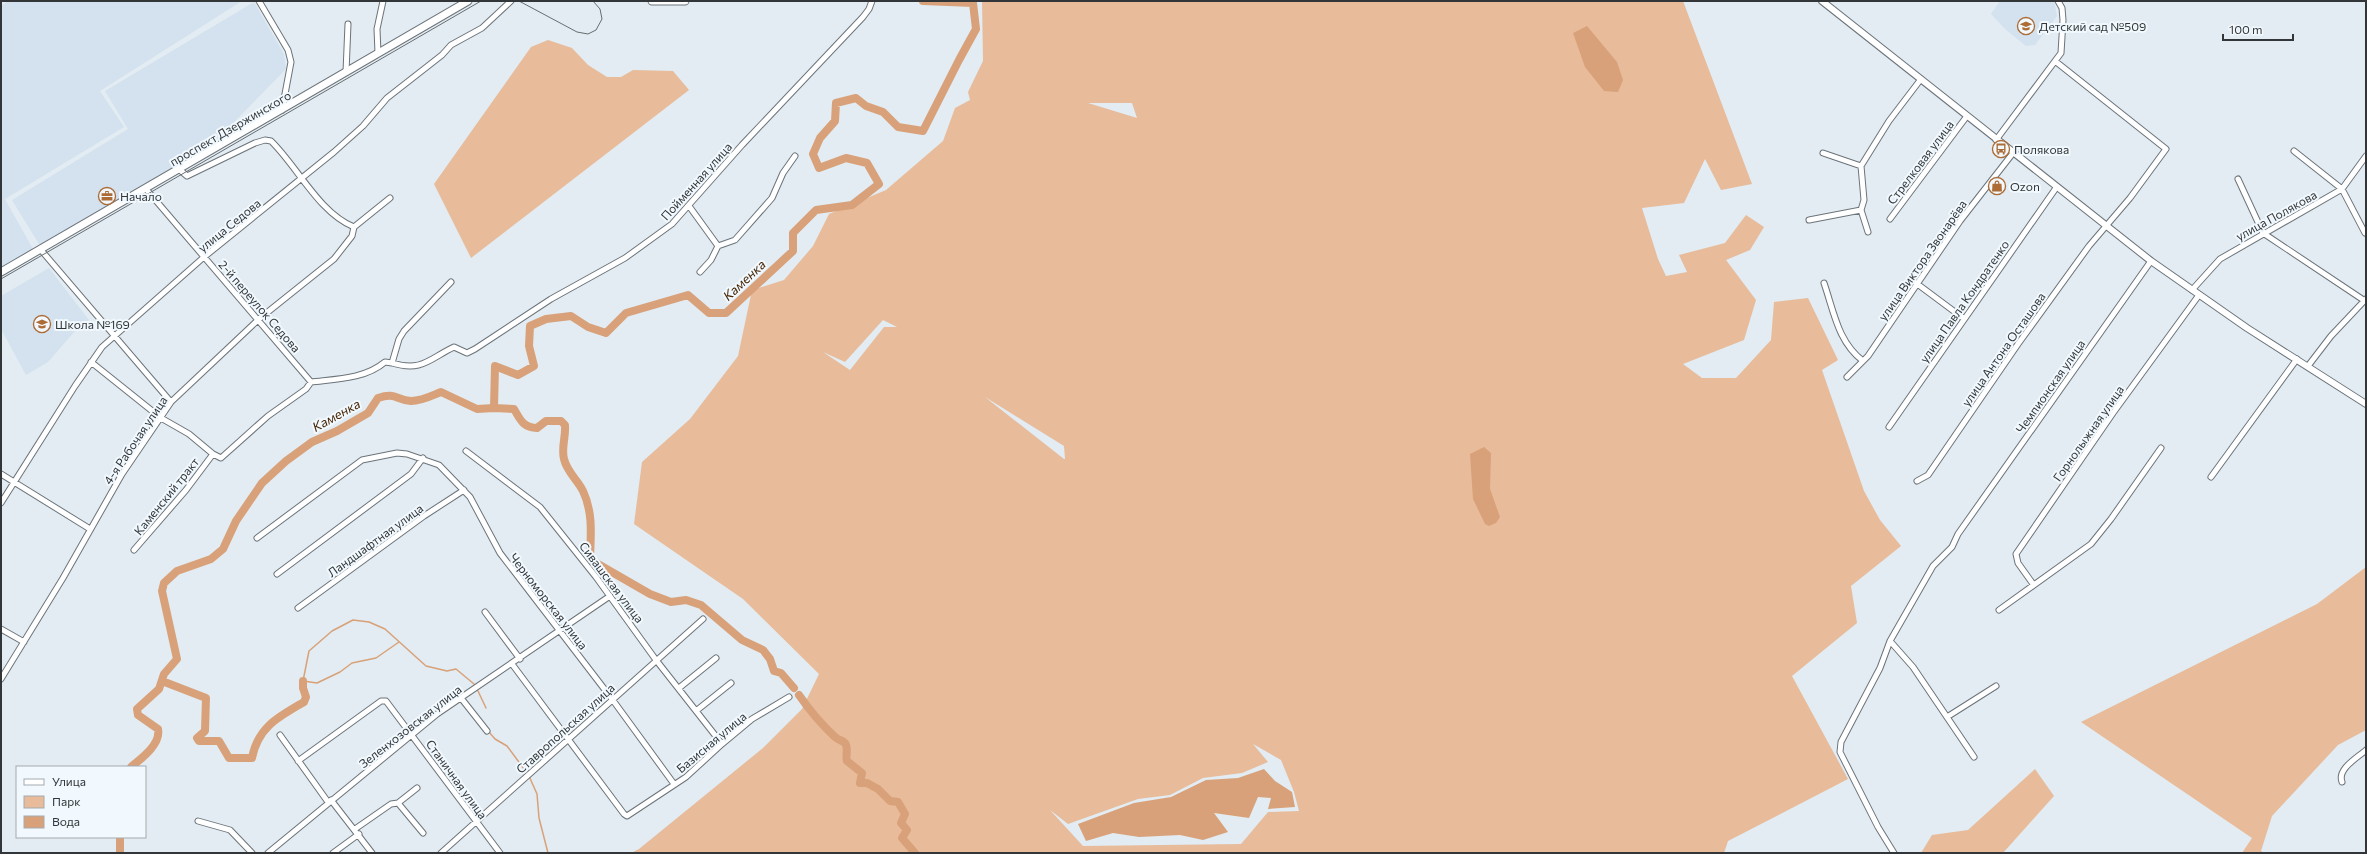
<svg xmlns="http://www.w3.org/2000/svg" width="2367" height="854" font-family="Commissioner,sans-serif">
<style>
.built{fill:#d3e2ee}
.green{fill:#e8bb9a;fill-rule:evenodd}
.water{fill:#d8a179}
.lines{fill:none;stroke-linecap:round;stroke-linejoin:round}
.stream{stroke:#d8a179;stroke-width:1.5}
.river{stroke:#d8a179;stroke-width:8}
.minor-casing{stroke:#6c747a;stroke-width:7}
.tertiary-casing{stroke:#6c747a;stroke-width:8}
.secondary-casing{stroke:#6c747a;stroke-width:9}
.minor{stroke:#fff;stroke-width:5}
.tertiary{stroke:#fff;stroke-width:6}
.secondary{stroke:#fff;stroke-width:7}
.tram{stroke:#676d71;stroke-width:1}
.labels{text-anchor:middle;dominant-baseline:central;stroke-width:4;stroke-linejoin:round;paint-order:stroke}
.poi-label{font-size:12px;fill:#323639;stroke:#f1f9fe;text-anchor:start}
.street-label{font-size:12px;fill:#323639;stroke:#f1f9fe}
.water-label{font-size:13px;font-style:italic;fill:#472403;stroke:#f1f9fe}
</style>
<rect width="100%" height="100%" fill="#e2ecf2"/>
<path class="built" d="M 8,1 L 242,1 L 100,91 L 124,127 L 5,199 L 34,251 L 1,269 L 1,6 Z
M 2000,1 L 2054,1 L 2057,16 L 2035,45 L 2026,46 L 2005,29 L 1991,14 Z
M 254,2 L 284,54 L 286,69 L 200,157 L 42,249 L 12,200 L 128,129 L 105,91 Z
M 49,268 L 89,320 L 75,331 L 48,362 L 26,375 L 1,329 L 1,296 Z"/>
<path class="green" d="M 982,1 L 1683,1 L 1752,184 L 1721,190 L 1705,159 L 1684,203 L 1642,208 L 1658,259 L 1666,276 L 1687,272 L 1679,255 L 1725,243 L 1746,215 L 1764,227 L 1750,250 L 1726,260 L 1756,300 L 1744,340 L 1683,364 L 1702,378 L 1736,378 L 1771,340 L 1774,302 L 1808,298 L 1838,360 L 1822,370 L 1864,491 L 1880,520 L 1901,546 L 1851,586 L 1857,623 L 1792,676 L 1848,779 L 1728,841 L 1724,853 L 631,853 L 639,849 L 763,748 L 802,709 L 819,674 L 743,599 L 634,524 L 642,462 L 690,419 L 738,356 L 752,290 L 784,280 L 813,246 L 829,214 L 886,190 L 943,141 L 955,108 L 970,100 L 968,92 L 983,61 ZM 1088,103 L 1132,103 L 1137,118 ZM 883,320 L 897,327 L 884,327 L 850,370 L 823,352 L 845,362 ZM 985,397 L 1064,446 L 1065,459 L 1064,459 ZM 1253,744 L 1281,760 L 1294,792 L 1299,811 L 1268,812 L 1241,844 L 1083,846 L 1050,810 L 1068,824 L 1138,799 L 1170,795 L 1203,778 L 1242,773 L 1268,762 Z
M 548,40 L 572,48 L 588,65 L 607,77 L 621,77 L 633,70 L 673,71 L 689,90 L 471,258 L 434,184 L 531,47 Z
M 2366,567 L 2366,730 L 2338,745 L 2272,816 L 2261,851 L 2264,853 L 2242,853 L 2252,838 L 2081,722 L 2317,604 Z
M 2035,769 L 2054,796 L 2003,853 L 1921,853 L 1932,835 L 1968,830 Z"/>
<path class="water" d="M 1587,26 L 1617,62 L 1623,80 L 1618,92 L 1604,91 L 1585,67 L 1573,33 Z
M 1484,447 L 1491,453 L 1490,489 L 1500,517 L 1496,523 L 1489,526 L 1485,524 L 1473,499 L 1470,454 Z
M 1264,769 L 1275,781 L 1292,792 L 1295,807 L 1268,809 L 1271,798 L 1258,797 L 1249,818 L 1214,813 L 1228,832 L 1203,840 L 1180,835 L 1139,837 L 1113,833 L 1086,841 L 1078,824 L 1134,803 L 1171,797 L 1206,780 L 1238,778 Z"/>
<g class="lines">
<path class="stream" d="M 399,642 L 376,658 L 352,663 L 340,672 L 317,683 L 303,681 L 309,651 L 332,631 L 353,620 L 369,622 L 385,629 L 426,666 L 447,671 L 456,669 L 474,684
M 478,691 L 486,708
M 489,732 L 495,739 L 507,746 L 527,773
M 529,776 L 537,794 L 539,818 L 548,853"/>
<path class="river" d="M 494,408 L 514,409 C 520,419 523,428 537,428 L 546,421 L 561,421 L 565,425 C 566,437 561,448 564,459 C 567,472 577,479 583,491 C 593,512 591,535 590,557
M 591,560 L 650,594 L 671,602 L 686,600 L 701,605 L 742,640 L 763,650 L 770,659 L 774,671 L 781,673 L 794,688
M 162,681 L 206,698 L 205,731 L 197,738 L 199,741 L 219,741 L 229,758 L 252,758 C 258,727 278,717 304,702 L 306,697 L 303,688 L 303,681
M 799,695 C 810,711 821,724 835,737 C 838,740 842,740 845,743 C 849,748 845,756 847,761 L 862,773 L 860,783 L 867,783 L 878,789 L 890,801 L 898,802 L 905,814 L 901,823 L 907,830 L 902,838 L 915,853
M 131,767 C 142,758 161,744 158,729 L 138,715 L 137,709 L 159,689 L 164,674 L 177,659 L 162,591 L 164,583 L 177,571 L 211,559 L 223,549 L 236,521 L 262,483 L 286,461 L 312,442 L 337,431 L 368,413 L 378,398 C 396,392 396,400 411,401 C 422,401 431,396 441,392 L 477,409 L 494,408 L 495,366 L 518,375 L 534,366 L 529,346 L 530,326 L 546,319 L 571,316 L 588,327 L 606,333 L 626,313 L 688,295 L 709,313 L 726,313 L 793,251 L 793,233 L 816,210 L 852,205 L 879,184 L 867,163 L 846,158 L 819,168 L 813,154 L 820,138 L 835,121 L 836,103 L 856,98 L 866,106 L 883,112 L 898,127 L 923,131 L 959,60 L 976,29 L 973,3 L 923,1
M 120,837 L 120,853"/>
<g class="minor-casing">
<path id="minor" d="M 259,1 L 288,50 L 291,62 L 282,110
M 378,53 L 377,29 L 383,1
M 346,72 L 348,24
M 1996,140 L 2061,53 L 2063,20 L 2062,8 L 2058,1
M 2294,151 L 2342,189 L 2365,233
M 1823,153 L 1861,166
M 2238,179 L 2263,233 L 2365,301
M 146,189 L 311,382
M 689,206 L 718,246
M 1861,210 L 1864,200 L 1861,166 L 1889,121 L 1921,79
M 1861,210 L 1868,232
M 1890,219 L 1967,116
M 1809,220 L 1861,210
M 354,227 L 390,198
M 41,250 L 171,402
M 700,272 L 711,260 L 718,246 L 735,240 L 772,198 L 783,173 L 795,156
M 1824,283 C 1834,312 1838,342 1863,361
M 1916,283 L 1963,318
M 2192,290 L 2220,259 L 2342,189 L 2366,156
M 91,362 L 161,418 L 189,434 L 213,454 L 221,458 L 268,416 L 306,389 L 311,382 C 336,379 365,379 385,362 L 392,363 L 399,339 L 404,331 L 451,282
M 392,363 C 422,372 429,359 454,347 L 467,353 L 475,349 L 551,299 L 625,258 L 672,224 L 742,145 L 863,17 L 869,9 L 872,1
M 2308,366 L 2331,336 L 2366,299
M 1847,377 L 1868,356 L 1960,221 L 2013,153
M 1889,427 L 2056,188
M 466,451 L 540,507 L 596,577 L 656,660 L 722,744
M 1,474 L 90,529
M 2211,477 L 2297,359
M 1917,481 L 1928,475 L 2018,344 L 2089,246 L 2130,198 L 2166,149 L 2055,61
M 1,503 L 75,386 L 102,347 L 204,257 L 334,152 L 363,126 L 387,98 L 442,55 L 451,45 L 482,28 L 511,1
M 257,538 L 362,460 L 397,453 L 407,454 L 439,465 L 470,497 L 500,553 L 612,699 L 674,784
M 134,550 L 186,490 L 213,454
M 277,574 L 411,474 L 423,458
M 2033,584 L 2018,563 L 2016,554 L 2113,413 L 2199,295
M 298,608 L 424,516 L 464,490
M 1999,610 L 2091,544 L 2111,519 L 2161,448
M 485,612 L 520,659
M 1,629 L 24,642
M 1890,641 L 1913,667 L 1974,757
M 512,664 L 624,814 L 627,816 L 686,777 L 722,744 L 752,719 L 789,697
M 1,679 L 63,578 L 122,474 L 171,402 L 259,319 L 334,259 L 352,236 L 354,227 C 319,213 297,166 271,141 L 265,140 L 255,143 L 187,176 L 180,170
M 679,688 L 716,658
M 461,698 L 487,731
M 696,711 L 731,683
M 1947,717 L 1996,686
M 280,735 L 328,802
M 298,761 L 381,701 L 386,701 L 500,853
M 2342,782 C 2337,769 2357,758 2366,750
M 331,800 L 372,853
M 398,803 L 423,833
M 198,821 L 230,830 L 252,853
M 355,829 L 391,804 L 398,803 L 417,788
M 268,853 L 437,714 L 610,596
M 333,853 L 359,834
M 441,853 L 703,619
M 1894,853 L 1878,827 L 1840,752 L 1841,742 L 1880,668 L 1890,641 L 1933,566 L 1952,547 L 1958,534 L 2151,261"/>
</g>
<g class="tertiary-casing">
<path id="tertiary" d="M 1822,1 L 2151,261 L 2247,328 L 2366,404"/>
</g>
<g class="secondary-casing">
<path id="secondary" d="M 652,1 L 685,1
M 1,272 L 468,1"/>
</g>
<use href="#minor" class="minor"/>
<use href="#tertiary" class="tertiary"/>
<use href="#secondary" class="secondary"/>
<path class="tram" d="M 519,1 L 577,32 L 588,34 L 596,30 L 602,19 L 600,9 L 593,1
M 1,279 L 481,1"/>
</g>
<defs>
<g id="school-ring" transform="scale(0.9)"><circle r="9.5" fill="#f1f9fe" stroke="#ad6c36" stroke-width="1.5"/><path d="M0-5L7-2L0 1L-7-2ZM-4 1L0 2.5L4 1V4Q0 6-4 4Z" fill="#ad6c36"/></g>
<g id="bus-ring" transform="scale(0.9)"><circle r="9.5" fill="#f1f9fe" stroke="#ad6c36" stroke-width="1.5"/><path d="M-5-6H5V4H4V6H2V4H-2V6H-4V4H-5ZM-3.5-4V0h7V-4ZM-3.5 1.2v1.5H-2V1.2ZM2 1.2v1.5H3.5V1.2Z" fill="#ad6c36"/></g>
<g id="shop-ring" transform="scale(0.9)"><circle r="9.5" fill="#f1f9fe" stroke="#ad6c36" stroke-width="1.5"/><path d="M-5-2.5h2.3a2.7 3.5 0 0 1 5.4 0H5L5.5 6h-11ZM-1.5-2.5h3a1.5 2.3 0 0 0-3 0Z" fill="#ad6c36"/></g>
<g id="office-ring" transform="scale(0.9)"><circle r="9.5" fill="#f1f9fe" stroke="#ad6c36" stroke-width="1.5"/><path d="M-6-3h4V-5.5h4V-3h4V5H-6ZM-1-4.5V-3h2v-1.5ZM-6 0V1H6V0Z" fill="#ad6c36"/></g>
</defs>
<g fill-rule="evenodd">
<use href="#school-ring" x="2026" y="26"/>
<use href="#bus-ring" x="2001" y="149"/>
<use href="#shop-ring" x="1997" y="186"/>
<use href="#office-ring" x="107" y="196"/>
<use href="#school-ring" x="42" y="324"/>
</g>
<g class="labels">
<g class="poi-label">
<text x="2039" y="26">Детский сад №509</text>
<text x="2014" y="149">Полякова</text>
<text x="2010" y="186">Ozon</text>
<text x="120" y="196">Начало</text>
<text x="55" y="324">Школа №169</text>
</g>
<g class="street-label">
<text transform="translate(230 128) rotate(-30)">проспект Дзержинского</text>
<text transform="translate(1920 162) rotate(-53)">Стрелковая улица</text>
<text transform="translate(696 181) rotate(-48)">Пойменная улица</text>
<text transform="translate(2276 215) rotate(-29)">улица Полякова</text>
<text transform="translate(229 225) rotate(-39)">улица Седова</text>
<text transform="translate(1922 260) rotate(-55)">улица Виктора Звонарёва</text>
<text transform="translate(1964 301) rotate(-55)">улица Павла Кондратенко</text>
<text transform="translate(260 306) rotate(49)">2-й переулок Седова</text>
<text transform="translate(2003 349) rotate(-55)">улица Антона Осташова</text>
<text transform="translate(2050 386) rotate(-55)">Чемпионская улица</text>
<text transform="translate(2088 433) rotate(-55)">Горнолыжная улица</text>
<text transform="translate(135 440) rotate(-56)">4-я Рабочая улица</text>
<text transform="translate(166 496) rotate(-51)">Каменский тракт</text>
<text transform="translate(375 540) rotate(-36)">Ландшафтная улица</text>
<text transform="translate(612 582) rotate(53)">Сивашская улица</text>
<text transform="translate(549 601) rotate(52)">Черноморская улица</text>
<text transform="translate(410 726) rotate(-38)">Зеленхозовская улица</text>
<text transform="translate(565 728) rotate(-42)">Ставропольская улица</text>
<text transform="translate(711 742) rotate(-40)">Базисная улица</text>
<text transform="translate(457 779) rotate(54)">Станичная улица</text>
</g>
<g class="water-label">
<text transform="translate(744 280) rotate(-43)">Каменка</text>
<text transform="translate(336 415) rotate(-29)">Каменка</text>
</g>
</g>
<rect width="2367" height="854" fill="none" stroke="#323639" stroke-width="4"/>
<rect x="16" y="766" width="130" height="72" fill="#f1f9fe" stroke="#a5abaf"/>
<rect x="24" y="779" width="20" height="6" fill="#ffffff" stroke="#a5abaf"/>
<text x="52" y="786" font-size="12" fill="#323639">Улица</text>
<rect x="24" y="796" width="20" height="12" fill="#e8bb9a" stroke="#a5abaf"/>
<text x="52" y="806" font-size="12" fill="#323639">Парк</text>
<rect x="24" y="816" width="20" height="12" fill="#d8a179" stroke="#a5abaf"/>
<text x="52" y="826" font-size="12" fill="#323639">Вода</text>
<path d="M2223 34v6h70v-6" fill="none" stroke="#323639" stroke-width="2"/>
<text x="2229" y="34" font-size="12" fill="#323639" stroke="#f1f9fe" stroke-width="3" paint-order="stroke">100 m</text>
</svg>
